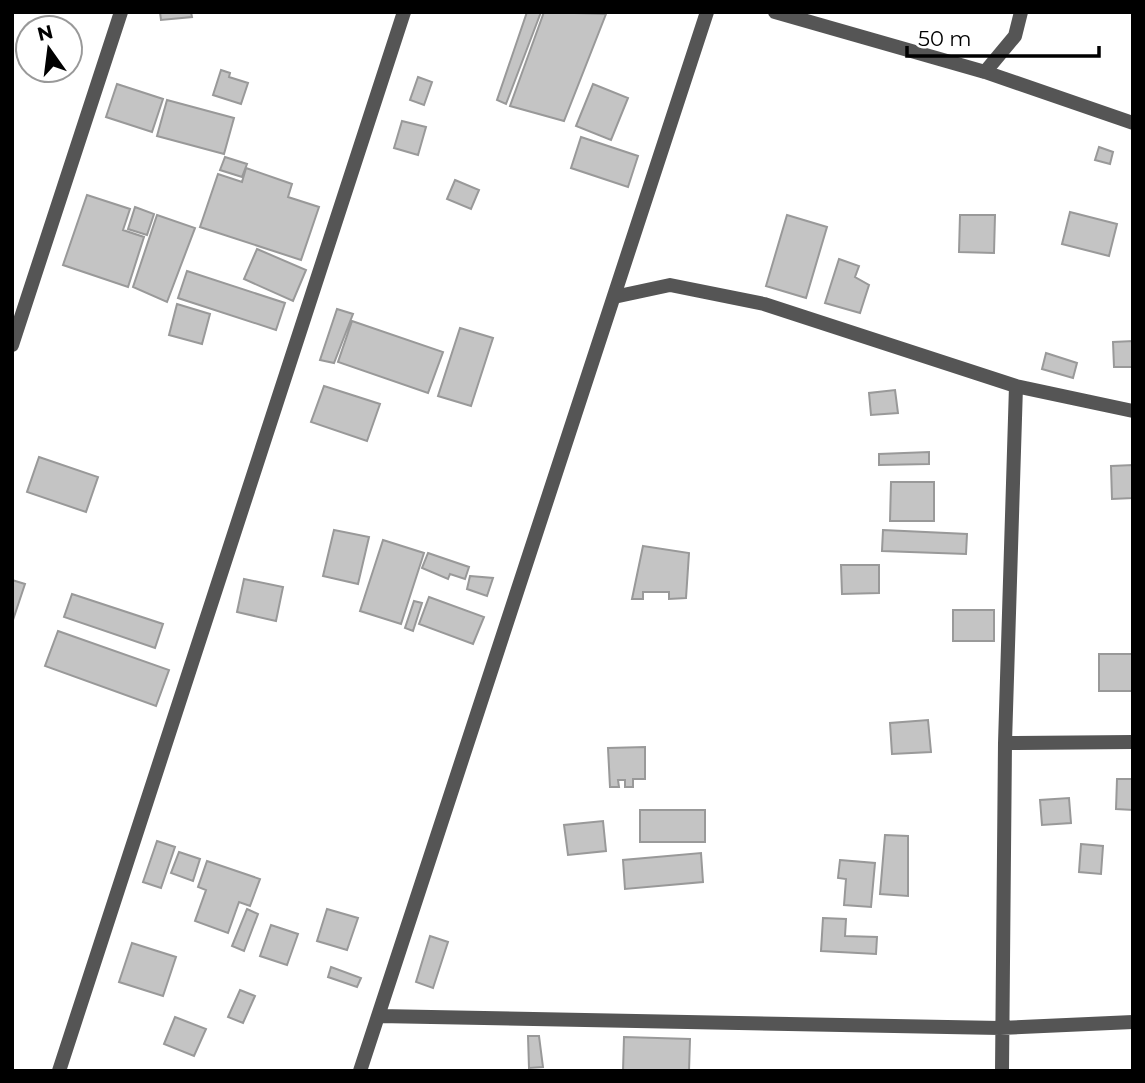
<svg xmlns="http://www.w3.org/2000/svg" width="1145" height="1083" font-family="Montserrat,sans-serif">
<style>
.building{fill:#c4c4c4;stroke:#999;stroke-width:2}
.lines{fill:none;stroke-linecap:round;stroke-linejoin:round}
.minor{stroke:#555;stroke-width:14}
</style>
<rect width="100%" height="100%" fill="#fff"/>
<path class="building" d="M 160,12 L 191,12 L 192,17 L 161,20 Z
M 527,12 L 541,12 L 506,104 L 497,100 Z
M 544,12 L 606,14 L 564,121 L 510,106 Z
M 221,70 L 230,73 L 229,77 L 248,83 L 241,104 L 213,95 Z
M 418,77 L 432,82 L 424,105 L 410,100 Z
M 117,84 L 163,99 L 152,132 L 106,117 Z
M 593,84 L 628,98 L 611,140 L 576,126 Z
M 167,100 L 234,118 L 224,154 L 157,136 Z
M 402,121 L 426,127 L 418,155 L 394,148 Z
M 581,137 L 638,156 L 628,187 L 571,168 Z
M 1099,147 L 1113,152 L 1110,164 L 1095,160 Z
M 225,157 L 247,164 L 242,177 L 220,170 Z
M 246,168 L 292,184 L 288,197 L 319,207 L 301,260 L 200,227 L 218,174 L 242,182 Z
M 455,180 L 479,190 L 471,209 L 447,199 Z
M 87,195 L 130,209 L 123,230 L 144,237 L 128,287 L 63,265 Z
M 135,207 L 154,214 L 147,235 L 128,229 Z
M 1070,212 L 1117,224 L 1109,256 L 1062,244 Z
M 157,215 L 195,228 L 167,302 L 133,287 Z
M 787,215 L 827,227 L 806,298 L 766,286 Z
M 960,215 L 995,215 L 994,253 L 959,252 Z
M 257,249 L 306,270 L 293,301 L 244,279 Z
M 839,259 L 859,266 L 855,277 L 869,285 L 860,313 L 825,303 Z
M 187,271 L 285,303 L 276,330 L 178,298 Z
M 177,304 L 210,314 L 202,344 L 169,335 Z
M 337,309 L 353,314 L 334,363 L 320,360 Z
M 352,321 L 443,352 L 428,393 L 338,362 Z
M 460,328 L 493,338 L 471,406 L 438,396 Z
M 1133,341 L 1133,367 L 1114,367 L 1113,342 Z
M 1046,353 L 1077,363 L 1073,378 L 1042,369 Z
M 324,386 L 380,404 L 367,441 L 311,422 Z
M 895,390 L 898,413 L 871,415 L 869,393 Z
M 929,452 L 929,464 L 879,465 L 879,454 Z
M 39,457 L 98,477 L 86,512 L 27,492 Z
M 1133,465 L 1133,498 L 1112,499 L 1111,466 Z
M 891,482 L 934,482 L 934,521 L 890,521 Z
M 334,530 L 369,537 L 358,584 L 323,576 Z
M 883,530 L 967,534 L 966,554 L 882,551 Z
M 383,540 L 424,553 L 401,624 L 360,611 Z
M 643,546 L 689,553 L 686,598 L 669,599 L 669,592 L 643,592 L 643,599 L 632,599 Z
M 428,553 L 469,567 L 465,579 L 450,574 L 448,579 L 422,568 Z
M 841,565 L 879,565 L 879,593 L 842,594 Z
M 470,576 L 493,578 L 487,596 L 467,589 Z
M 244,579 L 283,587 L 276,621 L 237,612 Z
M 12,580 L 25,584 L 12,623 Z
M 72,594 L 163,624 L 155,648 L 64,617 Z
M 429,597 L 484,617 L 473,644 L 419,624 Z
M 414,601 L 422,603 L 413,631 L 405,628 Z
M 953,610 L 994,610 L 994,641 L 953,641 Z
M 58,631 L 169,670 L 156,706 L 45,666 Z
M 1099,654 L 1133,654 L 1133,691 L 1099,691 Z
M 928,720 L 931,752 L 892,754 L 890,723 Z
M 645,747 L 645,779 L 633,779 L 633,787 L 625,787 L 625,780 L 618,780 L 619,787 L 610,787 L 608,748 Z
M 1117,779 L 1133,779 L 1133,810 L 1116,809 Z
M 1069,798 L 1071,823 L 1042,825 L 1040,800 Z
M 640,810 L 705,810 L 705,842 L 640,842 Z
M 603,821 L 606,851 L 568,855 L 564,825 Z
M 885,835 L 908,836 L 908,896 L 880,894 Z
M 157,841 L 175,847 L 161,888 L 143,882 Z
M 1081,844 L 1103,846 L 1101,874 L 1079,872 Z
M 179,852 L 200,859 L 193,881 L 171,873 Z
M 701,853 L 703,882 L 625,889 L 623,860 Z
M 840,860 L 875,863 L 871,907 L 844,905 L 846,879 L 838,878 Z
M 207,861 L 260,879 L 250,906 L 239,902 L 228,933 L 195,921 L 206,890 L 198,887 Z
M 247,909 L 258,914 L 244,951 L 232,946 Z
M 327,909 L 358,918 L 347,950 L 317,941 Z
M 823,918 L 846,919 L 845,936 L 877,937 L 876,954 L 821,951 Z
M 271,925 L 298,934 L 287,965 L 260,956 Z
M 430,936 L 448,942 L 433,988 L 416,982 Z
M 132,943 L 176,957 L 163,996 L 119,982 Z
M 331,967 L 361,978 L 357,987 L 328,977 Z
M 240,990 L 255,996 L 243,1023 L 228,1017 Z
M 175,1017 L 206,1029 L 194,1056 L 164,1044 Z
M 528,1036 L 539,1036 L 543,1067 L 529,1068 Z
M 624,1037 L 690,1039 L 689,1071 L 623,1071 Z"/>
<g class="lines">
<path class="minor" d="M 775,12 L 985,72 L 1133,123
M 985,72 L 1015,36 L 1021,12
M 614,297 L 670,285 L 764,304 L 1016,386 L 1133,411
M 12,345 L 121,12
M 1005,743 L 1133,742
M 379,1016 L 1000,1028 L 1133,1022
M 59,1071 L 404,12
M 360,1071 L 707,12
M 1002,1071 L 1005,743 L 1016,386"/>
</g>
<rect width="1145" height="1083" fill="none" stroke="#000000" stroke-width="28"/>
<g transform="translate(49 49) rotate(346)"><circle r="33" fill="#ffffff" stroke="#999999" stroke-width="2"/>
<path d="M0-5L12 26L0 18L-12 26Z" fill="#000000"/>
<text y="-10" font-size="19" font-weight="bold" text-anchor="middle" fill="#000000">N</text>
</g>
<path d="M907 46v10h192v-10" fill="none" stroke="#000000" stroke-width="3.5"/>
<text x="918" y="46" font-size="21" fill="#000000" stroke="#ffffff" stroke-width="5" paint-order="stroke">50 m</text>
</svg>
